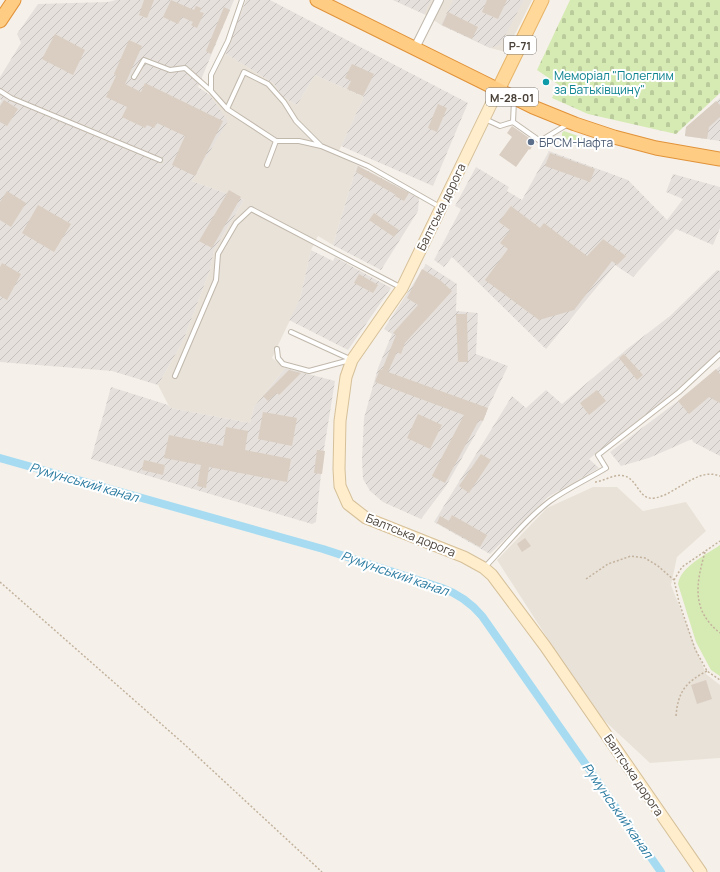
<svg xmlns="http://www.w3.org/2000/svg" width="720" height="872" font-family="Manrope,sans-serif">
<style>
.residential{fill:#e9e2d8}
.industrial{fill:url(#industrial-furrows)}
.grass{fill:#d6eab3}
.cemetery{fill:url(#cemetery-stones)}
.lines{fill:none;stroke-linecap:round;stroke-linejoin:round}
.canal{stroke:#a6dbf2;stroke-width:8}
.building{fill:#dacec2}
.service-casing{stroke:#c1b8ac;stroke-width:6}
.minor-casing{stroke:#c1b8ac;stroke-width:10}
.secondary-casing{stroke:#d6c09a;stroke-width:13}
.primary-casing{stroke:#e7b467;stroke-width:15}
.trunk-casing{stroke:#e19239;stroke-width:15}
.path{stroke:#c3b29d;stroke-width:1.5;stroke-dasharray:2 2;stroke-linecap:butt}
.service{stroke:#fff;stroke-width:4}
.minor{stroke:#fff;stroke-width:8}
.secondary{stroke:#ffedcb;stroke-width:11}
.primary{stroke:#ffd89a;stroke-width:13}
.trunk{stroke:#ffcc83;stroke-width:13}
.culture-dot{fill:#0f9aa8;stroke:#fff;stroke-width:1.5}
.service-dot{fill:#5c6f8a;stroke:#fff;stroke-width:1.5}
.labels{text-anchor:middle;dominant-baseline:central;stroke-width:4;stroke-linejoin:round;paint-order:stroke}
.shield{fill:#fff;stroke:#807a74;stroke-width:1}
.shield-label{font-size:11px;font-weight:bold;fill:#4a4138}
.culture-label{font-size:12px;fill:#0d838f;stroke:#fff;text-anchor:start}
.service-label{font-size:12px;fill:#4e5e75;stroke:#fff;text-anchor:start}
.street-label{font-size:12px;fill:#4a4138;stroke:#fff}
.water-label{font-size:13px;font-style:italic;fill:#297aa0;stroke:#fff}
</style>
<defs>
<pattern id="industrial-furrows" width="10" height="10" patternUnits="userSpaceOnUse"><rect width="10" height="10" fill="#e5e0db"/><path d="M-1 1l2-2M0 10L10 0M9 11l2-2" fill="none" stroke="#c6c1bd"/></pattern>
<pattern id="cemetery-stones" width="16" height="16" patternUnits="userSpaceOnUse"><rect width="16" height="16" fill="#d6eab3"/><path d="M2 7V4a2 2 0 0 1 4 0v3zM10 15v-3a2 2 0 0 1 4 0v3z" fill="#b9ca9b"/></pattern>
</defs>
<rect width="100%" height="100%" fill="#f5f1ea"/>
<path class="residential" d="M 393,0 L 532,0 L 506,52 L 490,48 L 441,25 L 424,14 Z
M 225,53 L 273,83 L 283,97 L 297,105 L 315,75 L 364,97 L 337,155 L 357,165 L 333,245 L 318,236 L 311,250 L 300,299 L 272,358 L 285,368 L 254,407 L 250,423 L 170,408 L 158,385 L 183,341 L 210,270 L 214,250 L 244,200 L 192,181 L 227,121 L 210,95 L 213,75 Z
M 593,487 L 617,487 L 643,511 L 686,502 L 706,531 L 677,557 L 671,585 L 706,674 L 720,685 L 720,758 L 650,763 L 595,712 L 497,560 L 547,508 Z"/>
<path class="industrial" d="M 116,0 L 234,0 L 198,87 L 210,95 L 228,121 L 192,181 L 244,200 L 214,250 L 210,270 L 183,341 L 158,385 L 112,371 L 0,362 L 0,103 L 1,100 L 0,99 L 0,77 L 21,43 L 17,34 L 38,4 L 108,2 Z
M 246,0 L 270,0 L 468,103 L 433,186 L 341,146 L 364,97 L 315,75 L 297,105 L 283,97 L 273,83 L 225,53 Z
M 393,0 L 431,0 L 424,14 Z
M 453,0 L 524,0 L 500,45 L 490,48 L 441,25 Z
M 720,98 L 720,141 L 685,136 L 686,128 Z
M 549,151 L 628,180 L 667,220 L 683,199 L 666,192 L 673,174 L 720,187 L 720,228 L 713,245 L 676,229 L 633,277 L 615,265 L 546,349 L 452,257 L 444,267 L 434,260 L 461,209 L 455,206 L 476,167 L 509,187 L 507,191 L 522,200 Z
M 357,165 L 419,198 L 418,211 L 381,270 L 333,245 Z
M 311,250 L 333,261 L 335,257 L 391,288 L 348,350 L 289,320 L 300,299 Z
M 426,264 L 457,284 L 456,311 L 478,313 L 476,354 L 508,366 L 488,408 L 483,421 L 446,486 L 421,519 L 383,502 L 370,491 L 363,479 L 362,459 L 364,418 L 378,368 L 392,334 L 384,329 Z
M 717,270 L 720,271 L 720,351 L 707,364 L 677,390 L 589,459 L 599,468 L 548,497 L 490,554 L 434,522 L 512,396 L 526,408 L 546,390 L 562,404 L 627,349 L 670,316 Z
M 720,366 L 720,456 L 693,442 L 692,439 L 649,458 L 621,466 L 610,452 L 678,401 Z
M 285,368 L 335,381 L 323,455 L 316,522 L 312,524 L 91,459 L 111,387 L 168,405 L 170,408 L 250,423 L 254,407 Z"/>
<path class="grass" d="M 564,131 L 589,140 L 586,148 L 563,139 L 562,137 L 562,133 Z
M 720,545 L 720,676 L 711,670 L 696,642 L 678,584 C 681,566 706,555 720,545 Z"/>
<path class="cemetery" d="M 570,0 L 720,0 L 720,93 L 676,134 L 588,114 L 552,98 L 559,85 L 537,70 Z"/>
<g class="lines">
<path class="canal" d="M 0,458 L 323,549 L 442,588 C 459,594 471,603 482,616 L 661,872"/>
</g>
<path class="building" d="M 144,0 L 154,0 L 147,18 L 139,15 Z
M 171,0 L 194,10 L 196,6 L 201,8 L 200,12 L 204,13 L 197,28 L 191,25 L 193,22 L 182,17 L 178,24 L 163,17 Z
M 487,0 L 507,0 L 498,19 L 482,12 Z
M 224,7 L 230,10 L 211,54 L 206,51 Z
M 448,12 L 478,27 L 472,39 L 442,25 Z
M 55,34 L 85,50 L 73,75 L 42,59 Z
M 129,40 L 142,46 L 125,84 L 141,92 L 145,83 L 223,121 L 195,176 L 172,165 L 185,136 L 157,123 L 154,128 L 147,125 L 145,128 L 122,117 L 127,107 L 106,97 L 116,76 L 114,74 Z
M 352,64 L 374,74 L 363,96 L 347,89 L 351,81 L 345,78 Z
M 4,100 L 18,109 L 7,126 L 0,122 L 0,106 Z
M 716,101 L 720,105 L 720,117 L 709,127 L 707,139 L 685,136 L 686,127 Z
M 438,104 L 447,108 L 437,132 L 428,128 Z
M 512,126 L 535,142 L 530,150 L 529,149 L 516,167 L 499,155 L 512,137 L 507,133 Z
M 550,153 L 595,169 L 590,182 L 545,166 Z
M 358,166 L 409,193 L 404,201 L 395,196 L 396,195 L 356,172 Z
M 229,190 L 241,197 L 212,248 L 199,241 Z
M 7,191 L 26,203 L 11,227 L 0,220 L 0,202 Z
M 38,205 L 71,224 L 54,252 L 22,233 Z
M 511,206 L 540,228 L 544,223 L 587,256 L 603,239 L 626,256 L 617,265 L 612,261 L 574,310 L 539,320 L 485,280 L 508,249 L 500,243 L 510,230 L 499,222 Z
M 374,213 L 399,230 L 394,237 L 369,220 Z
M 2,263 L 21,274 L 7,300 L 0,296 L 0,267 Z
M 422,269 L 440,280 L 452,291 L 405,343 L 401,354 L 397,352 L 388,372 L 488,408 L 483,421 L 479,420 L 445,483 L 432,476 L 464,415 L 375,382 L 380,369 L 382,370 L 396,335 L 393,333 L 418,305 L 407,298 Z
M 359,274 L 378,285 L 373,293 L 354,283 Z
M 456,314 L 467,314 L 468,362 L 458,362 Z
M 624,354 L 643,375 L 637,380 L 619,358 Z
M 716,369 L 720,374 L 720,403 L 709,397 L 689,414 L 678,401 Z
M 289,370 L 301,373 L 279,395 L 277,393 L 268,401 L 263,396 Z
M 597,390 L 606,401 L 589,415 L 580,403 Z
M 263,412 L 297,418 L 292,446 L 258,439 Z
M 418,414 L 442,425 L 430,449 L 407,438 Z
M 226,427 L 248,431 L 245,450 L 291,459 L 287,482 L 209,467 L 206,488 L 197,486 L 201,465 L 164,458 L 169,435 L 223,446 Z
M 317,450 L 325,451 L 322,474 L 314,473 Z
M 481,454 L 491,460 L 469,493 L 459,486 Z
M 144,460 L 165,465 L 163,475 L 142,470 Z
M 452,515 L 487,535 L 480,547 L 437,523 L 440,516 L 449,521 Z
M 525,538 L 531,546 L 522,552 L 517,544 Z
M 706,680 L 712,699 L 697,704 L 691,685 Z"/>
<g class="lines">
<g class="service-casing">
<path id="service" d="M 242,0 L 228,41 L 211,75 L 211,91 L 227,109 L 276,141 L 299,141 L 321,146 L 368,166 L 440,207
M 134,77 L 144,60 L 170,70 L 185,68 L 211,91
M 0,91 L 11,98 L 160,160
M 514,100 L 513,122 L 540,141 L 568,124
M 227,109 L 244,72 L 268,84 L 284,102 L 296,121 L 321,146
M 485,119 L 500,126 L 513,122
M 267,165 L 276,141
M 291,332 L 352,360
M 277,349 L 278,358 L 283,364 L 309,371 L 350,360
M 175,376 L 216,280 L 218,254 L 236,223 L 251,209 L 400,287
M 485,567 C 506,545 526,519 550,501 C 568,488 588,479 606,468 L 598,455 L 679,392 L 720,354"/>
</g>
<g class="minor-casing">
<path id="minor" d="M 415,48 L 439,0"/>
</g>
<g class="secondary-casing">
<path id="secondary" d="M 498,90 L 402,288 L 352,360 L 346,377 L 340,421 L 339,469 L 340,486 L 348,504 L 366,518 L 464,557 L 484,568 L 492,575 L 545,646 L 701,872"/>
</g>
<g class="primary-casing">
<path id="primary" d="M 498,90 L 542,0"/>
</g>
<g class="trunk-casing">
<path id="trunk" d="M 317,0 L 533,107 L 575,124 L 614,137 L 656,148 L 720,159
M 0,21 L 14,0"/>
</g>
<path class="path" d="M 595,482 C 605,481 615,473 625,476 C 638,480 639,501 655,498 C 677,494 697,467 720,476
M 705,552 C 696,584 691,610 720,633
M 586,579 L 608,564 L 631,556 L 645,558 L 658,566 L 674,580 L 679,602 L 695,649 L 707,671 L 720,680
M 674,580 L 682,567 L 720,541
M 0,582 L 184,744 L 322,872
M 676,716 C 678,691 686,682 707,671"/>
<use href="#service" class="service"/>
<use href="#minor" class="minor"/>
<use href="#secondary" class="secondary"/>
<use href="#primary" class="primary"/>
<use href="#trunk" class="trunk"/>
</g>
<circle class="culture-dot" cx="546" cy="82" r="4"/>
<circle class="service-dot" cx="531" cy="142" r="4"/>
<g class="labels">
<g class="shield">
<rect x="504" y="36" width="32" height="18" rx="3"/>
<rect x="486" y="88" width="52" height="18" rx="3"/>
</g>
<g class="shield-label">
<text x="520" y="45">Р-71</text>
<text x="512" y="97">М-28-01</text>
</g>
<g class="culture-label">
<text x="554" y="75">Меморіал "Полеглим<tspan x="554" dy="14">за Батьківщину"</tspan></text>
</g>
<g class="service-label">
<text x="539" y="142">БРСМ-Нафта</text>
</g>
<g class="street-label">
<text transform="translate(441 207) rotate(-64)">Балтська дорога</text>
<text transform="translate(411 535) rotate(22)">Балтська дорога</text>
<text transform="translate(634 775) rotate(56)">Балтська дорога</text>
</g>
<g class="water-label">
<text transform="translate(84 482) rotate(16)">Румунський канал</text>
<text transform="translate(395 573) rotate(19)">Румунський канал</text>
<text transform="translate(618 810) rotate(55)">Румунський канал</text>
</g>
</g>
</svg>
